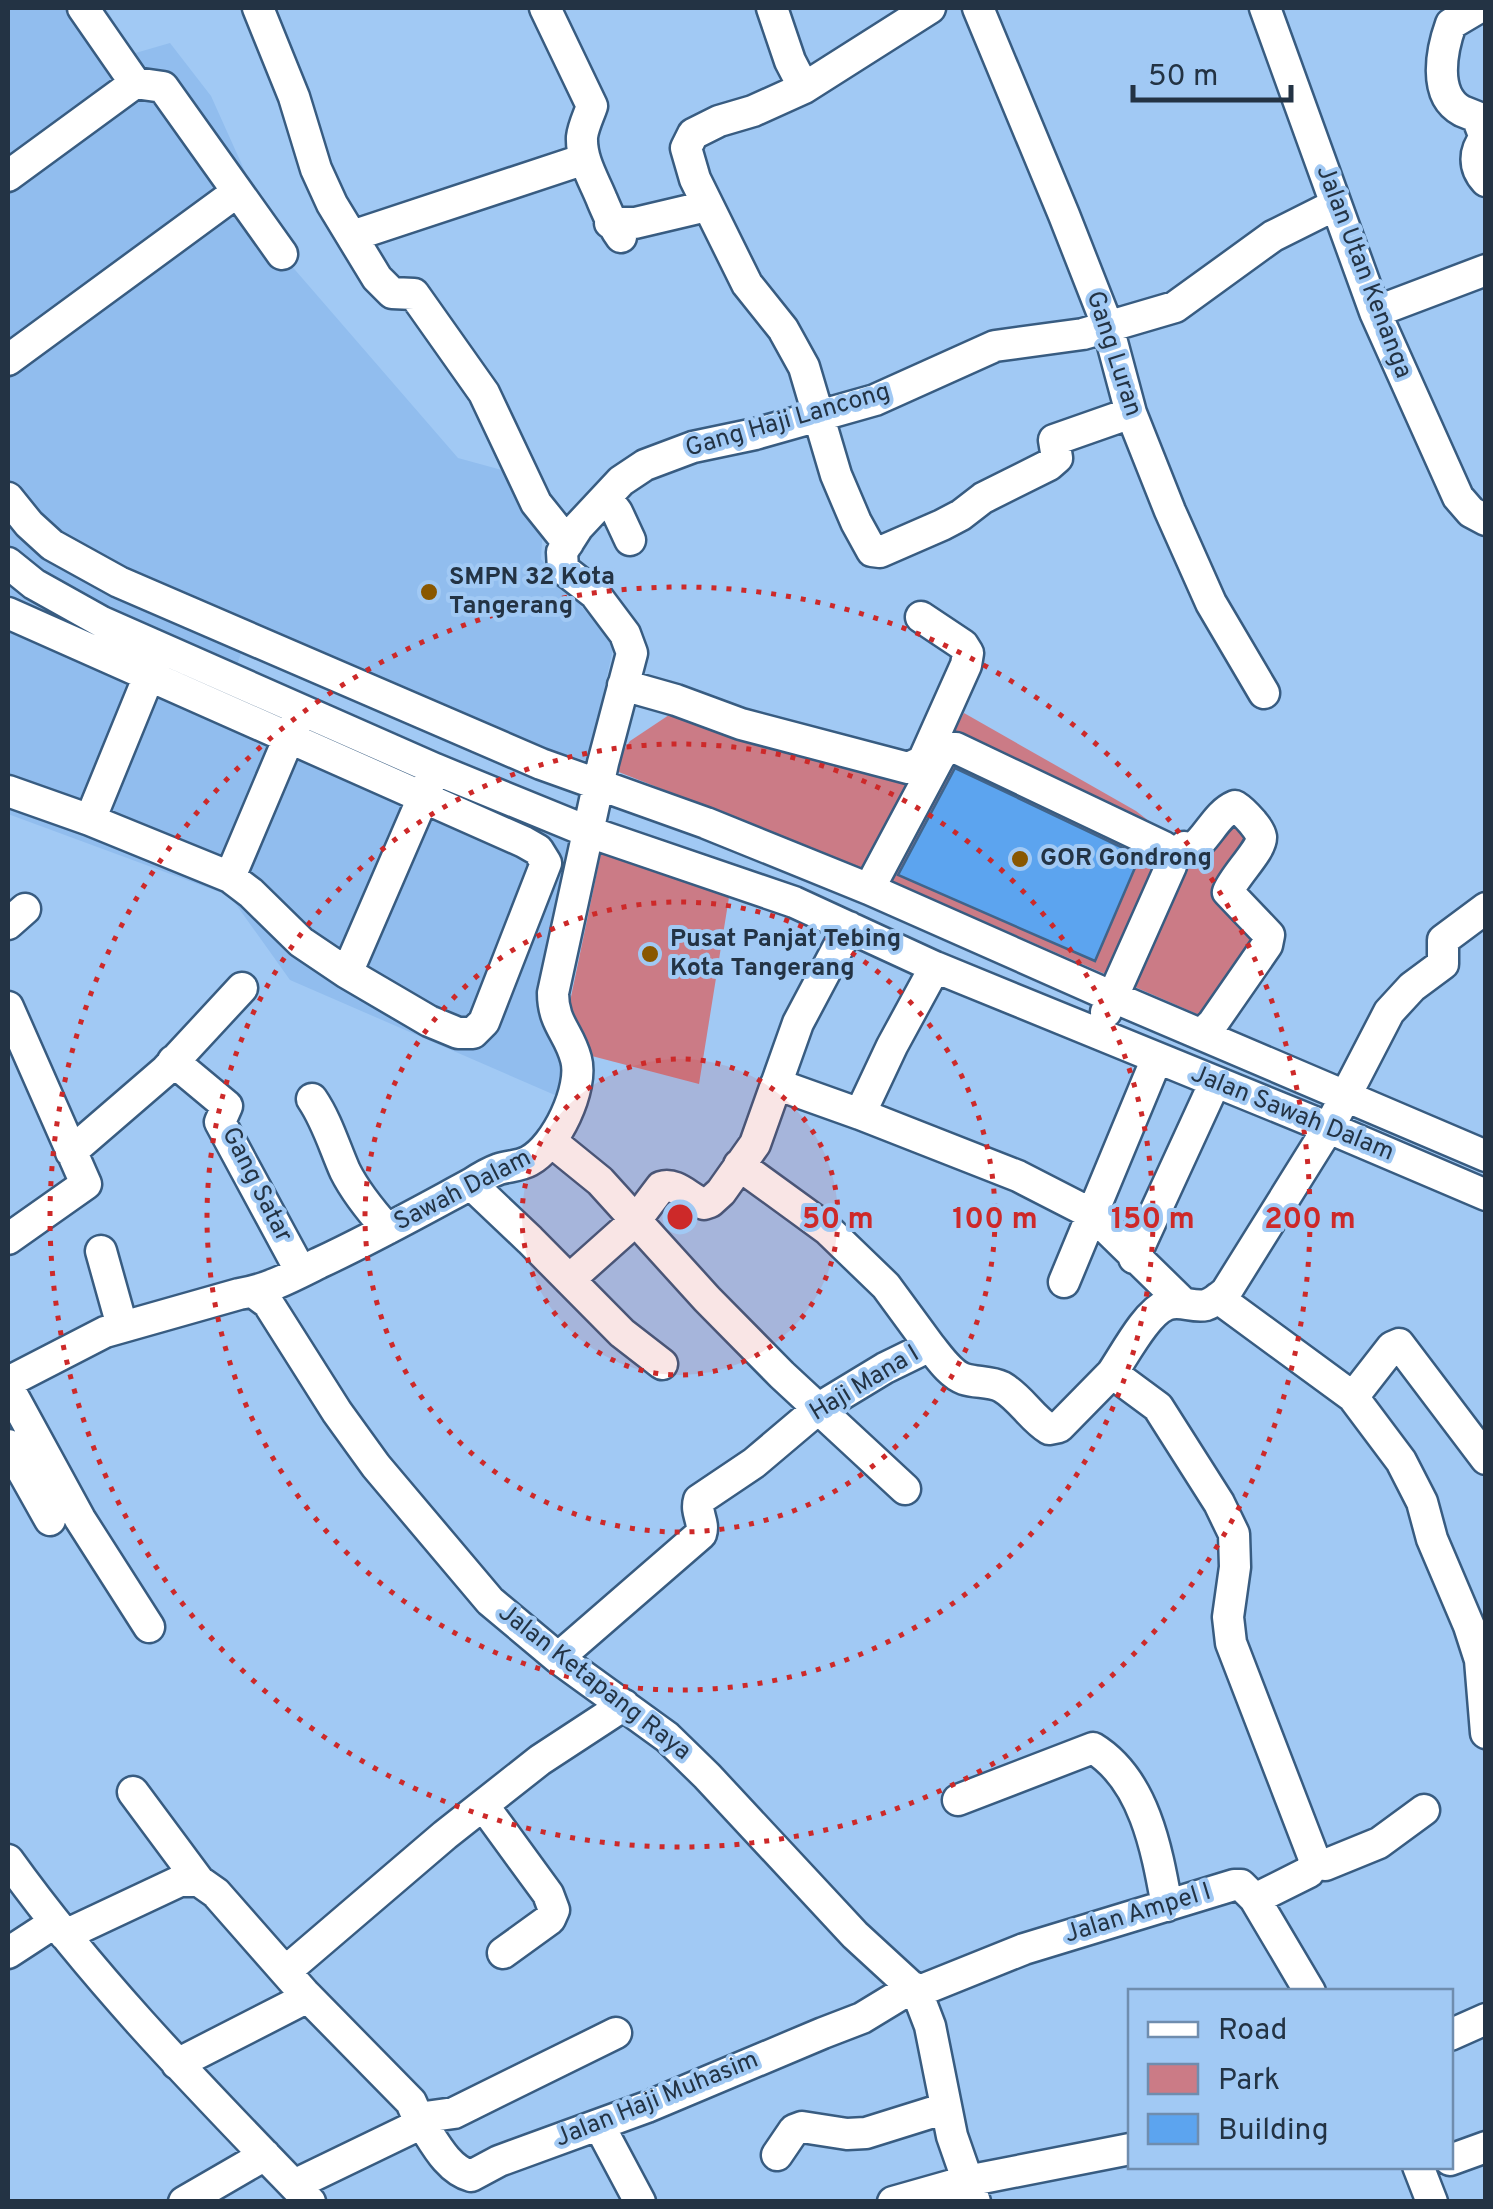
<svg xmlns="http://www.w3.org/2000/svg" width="1493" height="2209" font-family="Overpass,sans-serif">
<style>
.built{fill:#91bdee}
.green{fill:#cb7b86}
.building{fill:#5ca4ef;stroke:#40648a;stroke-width:2.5}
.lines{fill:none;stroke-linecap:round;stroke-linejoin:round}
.minor-casing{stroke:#385c81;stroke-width:35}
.minor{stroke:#fff;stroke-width:30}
.ring{fill:none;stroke:#cd2929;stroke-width:5;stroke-dasharray:5 10}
.poi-dot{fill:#895700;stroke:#a1c9f4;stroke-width:4}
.labels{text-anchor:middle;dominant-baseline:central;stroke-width:8;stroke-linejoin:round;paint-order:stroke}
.street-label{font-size:25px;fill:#233344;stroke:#a1c9f4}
.poi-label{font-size:25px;font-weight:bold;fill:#233344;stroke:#a1c9f4;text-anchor:start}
.centre{fill:#cd2929;stroke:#a1c9f4;stroke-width:5}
.ring-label{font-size:30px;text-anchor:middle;font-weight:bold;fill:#cd2929;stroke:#a1c9f4;stroke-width:8;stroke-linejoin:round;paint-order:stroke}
</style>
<rect width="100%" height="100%" fill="#a1c9f4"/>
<path class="built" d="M 8,8 L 106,8 L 132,54 L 170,43 L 211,96 L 283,256 L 458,458 L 513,473 L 543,525 L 541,559 L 614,645 L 588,761 L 504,738 L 250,625 L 230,687 L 557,824 L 574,846 L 547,1020 L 571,1066 L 571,1102 L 290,980 L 230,896 L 8,814 Z"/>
<path class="green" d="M 691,705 L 929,777 L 964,713 L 1136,811 L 1202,862 L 1245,812 L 1267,835 L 1228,896 L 1266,930 L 1213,1021 L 857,866 L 611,769 L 630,741 L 669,715 Z
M 601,853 L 672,868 L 730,891 L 699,1084 L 588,1055 L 567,1016 Z"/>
<path class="building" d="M 955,768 L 1140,856 L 1095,961 L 898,875 Z"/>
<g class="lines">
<g class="minor-casing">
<path id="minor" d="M 83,8 L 135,83 L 163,87 L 282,254
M 258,8 L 294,97 L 316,169 L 332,204 L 377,278 L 392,293 L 414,294 L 484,393 L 536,503 L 568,543
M 545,8 L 592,106 C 589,115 583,127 582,137 C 581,160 594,180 602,200 C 608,214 612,225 621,237
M 772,8 L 790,61 L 804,88
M 930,8 L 804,88 L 753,111 L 719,121 L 693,134 L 686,148 L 695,179 L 747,284 L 783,329 L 804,367 L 836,475 L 856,522 L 872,551 L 880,552 L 942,525 L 961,515 L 983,498 L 1049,465 L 1057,458 L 1054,440 L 1131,413
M 978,8 L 1064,215 L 1108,327 L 1131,413 L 1170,511 L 1211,603 L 1264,693
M 1265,8 L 1375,312 L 1458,497 L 1471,512 L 1486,520
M 1478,8 L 1451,24 C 1442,49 1432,95 1462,111 C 1467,113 1472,115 1477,117 L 1485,138 C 1474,151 1473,167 1486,181
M 8,176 L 135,83
M 610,223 L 635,223 L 707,206
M 352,236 L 585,159
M 1375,312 L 1486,270
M 8,360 L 237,192
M 606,497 L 617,512 L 630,540
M 8,498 L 29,524 L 52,545 L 119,582 L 541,764 L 706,823 L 869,889 L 1113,997 L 1486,1156
M 8,563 L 34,584 L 102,622 L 435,769 L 589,832 L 794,902 L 935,967 L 1329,1128 L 1486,1195
M 8,613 L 524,842 L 538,850 L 546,863 L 484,1022 L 473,1033 L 458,1033 L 429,1021 L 347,973 L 301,942 L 251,893 L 230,877 L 90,820 L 8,791
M 623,685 L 676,700 L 741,724 L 908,768 L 923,761 L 966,665 L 968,653 L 963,645 L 921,617
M 90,820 L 155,661
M 1184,847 L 1191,850 C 1208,838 1216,814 1235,806 C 1243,811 1247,816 1253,823 C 1256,827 1260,831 1261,837 C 1262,850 1234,876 1228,892 L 1269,935 L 1267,945 L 1213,1023 L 1205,1031 L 1195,1032
M 230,877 L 296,721
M 869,889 L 940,756 L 948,748 L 956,748 L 1164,847 L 1170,856 L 1171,866 L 1106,1012
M 8,924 L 25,909
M 347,973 L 431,779
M 8,1007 L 86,1184 L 8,1239
M 173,1061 L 227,1106 L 220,1122 L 301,1272
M 776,1084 L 860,1114 L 1018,1176 L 1092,1214 L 1182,1302
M 312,1099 C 327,1121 334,1146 345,1171 C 356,1193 371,1211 387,1229
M 860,1114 L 892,1046 L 935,967
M 552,1142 L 600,1181 L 707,1299 L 782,1375 L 905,1489
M 71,1152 L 166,1070 L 242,988
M 739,1165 L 827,1229 L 886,1286 L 930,1346
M 471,1184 L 530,1240 L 622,1333 L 662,1364
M 101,1251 L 122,1326
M 1134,1258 L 1215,1082
M 570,1279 L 636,1220 L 661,1187 C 677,1182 689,1199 704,1204 L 710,1202 L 721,1192 L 755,1144 L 798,1023 L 849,927
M 1064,1282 L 1157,1058
M 253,1292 L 268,1303 L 337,1412 L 376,1466 L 490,1601 L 558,1658 L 667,1737 L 707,1776 L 855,1935 L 917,1992 L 930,2026 L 952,2136 L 975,2202
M 1218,1298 L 1353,1397 L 1401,1461 L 1422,1502 L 1432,1539 L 1469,1626 L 1480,1660 L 1486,1733
M 1112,1373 C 1125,1354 1146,1313 1166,1305 C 1180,1299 1192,1308 1206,1305 C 1213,1303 1220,1297 1226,1292 L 1332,1122 L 1389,1012 L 1412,987 L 1443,964 L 1443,940 L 1486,908
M 8,1382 L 105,1332 L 239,1294 C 267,1290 293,1276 319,1263 C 371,1239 421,1211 471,1184 C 480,1178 488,1173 499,1169 C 509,1166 520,1166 529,1161 C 556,1147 584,1088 576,1059 C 569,1032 553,1024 553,993 L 603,763 L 632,653 L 625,634 L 595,594 L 563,569 L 562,552 L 578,527 L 621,481 L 645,465 L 693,447 L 755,434 L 875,400 L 995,346 L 1083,334 L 1175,307 L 1273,236 L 1335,205
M 8,1387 L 80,1519 L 149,1627
M 1353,1397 L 1392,1347 L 1399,1344 L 1486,1459
M 8,1445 L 50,1520
M 558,1658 L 701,1534 C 705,1522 695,1513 699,1500 L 754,1463 L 819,1408 L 885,1368 L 930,1346 C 939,1357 950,1374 964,1379 C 976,1383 990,1381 1002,1387 C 1021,1398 1031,1418 1049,1429 L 1059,1427 L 1112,1373 L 1158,1407 L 1219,1503 L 1234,1534 L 1235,1567 L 1228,1617 L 1231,1643 L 1315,1861 L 1309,1872 L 1255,1899
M 133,1792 L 199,1881
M 958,1800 L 1093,1748 C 1145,1780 1157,1851 1167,1906
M 483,1805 L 548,1894 L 554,1910 L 550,1919 L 503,1953
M 8,1860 C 97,1984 204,2092 310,2202
M 1315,1861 L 1325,1865 L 1379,1843 L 1424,1810
M 65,1935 L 180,1881 L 199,1881 L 216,1893 L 304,1993 L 411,2102 L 418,2118 L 412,2128 L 294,2185
M 8,1953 L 54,1923
M 286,1971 L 445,1835 L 540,1760 L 624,1705
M 917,1992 L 1024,1949 L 1234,1885 L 1241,1885 L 1255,1899 L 1310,1992
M 1450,2035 L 1486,2019
M 177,2064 L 308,1997
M 418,2118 L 454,2113 L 616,2033
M 419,2119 C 433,2139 446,2169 471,2176 L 499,2161 L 647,2107 L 823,2033 L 862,2018 L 913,1987
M 599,2125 L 640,2202
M 777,2155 L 794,2130 L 802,2127 L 847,2134 L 866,2133 L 946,2108
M 1450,2160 L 1486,2147
M 1418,2166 L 1432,2202
M 184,2202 L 265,2155
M 893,2202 L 967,2181 L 1130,2149"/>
</g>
<use href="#minor" class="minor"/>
</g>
<circle cx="680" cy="1217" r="158" fill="#cd2929" fill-opacity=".12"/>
<g class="ring">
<circle cx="680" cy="1217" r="158"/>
<circle cx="680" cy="1217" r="315"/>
<circle cx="680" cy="1217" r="473"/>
<circle cx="680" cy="1217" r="630"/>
</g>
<g class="poi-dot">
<circle cx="429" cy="592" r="10"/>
<circle cx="1020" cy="859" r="10"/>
<circle cx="650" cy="954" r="10"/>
</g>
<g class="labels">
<g class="street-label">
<text transform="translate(1363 272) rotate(69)">Jalan Utan Kenanga</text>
<text transform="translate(1113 354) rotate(72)">Gang Luran</text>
<text transform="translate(788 421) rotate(-16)">Gang Haji Lancong</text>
<text transform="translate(1292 1114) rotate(22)">Jalan Sawah Dalam</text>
<text transform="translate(256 1185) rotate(63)">Gang Satar</text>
<text transform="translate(463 1191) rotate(-27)">Sawah Dalam</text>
<text transform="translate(865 1384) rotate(-31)">Haji Mana I</text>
<text transform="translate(594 1683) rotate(38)">Jalan Ketapang Raya</text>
<text transform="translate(1138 1914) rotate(-17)">Jalan Ampel I</text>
<text transform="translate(657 2100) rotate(-22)">Jalan Haji Muhasim</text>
</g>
<g class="poi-label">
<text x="449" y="578">SMPN 32 Kota<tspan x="449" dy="29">Tangerang</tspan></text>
<text x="1040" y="859">GOR Gondrong</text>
<text x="670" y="940">Pusat Panjat Tebing<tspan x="670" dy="29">Kota Tangerang</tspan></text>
</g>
</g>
<circle cx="680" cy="1217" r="15" class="centre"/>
<g class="ring-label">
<text x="838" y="1228">50 m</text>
<text x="995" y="1228">100 m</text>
<text x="1153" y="1228">150 m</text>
<text x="1310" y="1228">200 m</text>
</g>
<rect width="1493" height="2209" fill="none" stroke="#233344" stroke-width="20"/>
<rect x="1128" y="1989" width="325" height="180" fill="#a1c9f4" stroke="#6f8dae" stroke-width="2.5"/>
<rect x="1148" y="2022" width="50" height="15" fill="#ffffff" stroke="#6f8dae" stroke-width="2.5"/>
<text x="1218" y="2039" font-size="30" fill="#233344">Road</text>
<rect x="1148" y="2064" width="50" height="30" fill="#cb7b86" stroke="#6f8dae" stroke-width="2.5"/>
<text x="1218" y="2089" font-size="30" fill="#233344">Park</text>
<rect x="1148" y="2114" width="50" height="30" fill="#5ca4ef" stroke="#6f8dae" stroke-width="2.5"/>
<text x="1218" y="2139" font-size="30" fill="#233344">Building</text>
<path d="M1133 85v15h158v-15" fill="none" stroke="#233344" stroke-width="5"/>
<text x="1148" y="85" font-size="30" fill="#233344" stroke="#a1c9f4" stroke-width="8" paint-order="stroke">50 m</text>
</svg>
